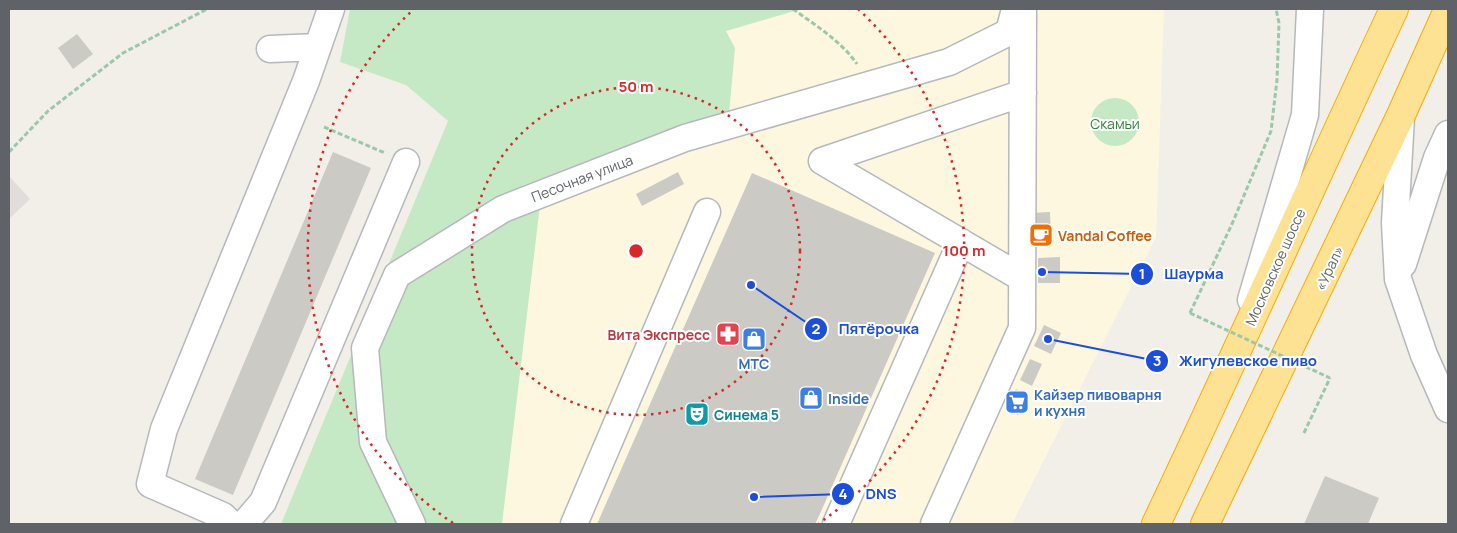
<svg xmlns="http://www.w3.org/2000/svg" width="1457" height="533" font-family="Manrope,sans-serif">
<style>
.commercial{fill:#fef7e0}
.industrial{fill:#e0deda}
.green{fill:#c5e8c5}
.building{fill:#cccac5}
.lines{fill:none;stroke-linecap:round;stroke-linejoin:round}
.minor-casing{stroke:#b5b8bc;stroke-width:29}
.highway-casing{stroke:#f9ab00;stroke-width:30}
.path{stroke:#9cc7a9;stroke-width:3;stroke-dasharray:5 2.5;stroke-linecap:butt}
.minor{stroke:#fff;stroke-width:26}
.highway{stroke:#fde293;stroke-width:28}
.path-bridge{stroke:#9cc7a9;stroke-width:3;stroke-dasharray:5 2.5;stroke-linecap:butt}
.ring{fill:none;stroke:#d62828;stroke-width:2.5;stroke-dasharray:2.5 5}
.labels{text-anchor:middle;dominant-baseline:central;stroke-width:4;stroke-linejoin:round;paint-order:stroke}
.park-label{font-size:14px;fill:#348238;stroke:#fff}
.street-label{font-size:14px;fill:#5f6368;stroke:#fff}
.food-label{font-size:14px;font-weight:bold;fill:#c56008;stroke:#fff;text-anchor:start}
.health-label{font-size:14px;font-weight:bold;fill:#be3a42;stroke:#fff;text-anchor:end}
.shop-label{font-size:14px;font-weight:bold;fill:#366cbe;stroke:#fff;text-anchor:start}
.culture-label{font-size:14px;font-weight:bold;fill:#0d838f;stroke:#fff;text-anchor:start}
.centre{fill:#d62828;stroke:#fff;stroke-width:2.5}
.ring-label{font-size:15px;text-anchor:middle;font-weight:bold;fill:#d62828;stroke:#fff;stroke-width:4;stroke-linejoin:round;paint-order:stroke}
.leader{fill:none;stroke:#1d4ed8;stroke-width:2}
.callout-dot{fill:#1d4ed8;stroke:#fff;stroke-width:2}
.mark-label{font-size:15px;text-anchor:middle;font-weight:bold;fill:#fff}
.callout-label{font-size:15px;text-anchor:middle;font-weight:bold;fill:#1d4ed8;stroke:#fff;stroke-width:4;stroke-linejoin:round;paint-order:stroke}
</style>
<rect width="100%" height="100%" fill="#f1efe8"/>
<path class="commercial" d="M 350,9 L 679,45 L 801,9 L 1164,9 L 1156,237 L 1012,524 L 281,524 L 448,121 L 406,85 L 340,62 Z"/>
<path class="industrial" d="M 9,176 L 30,199 L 9,219 Z"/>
<path class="green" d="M 350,9 L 801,9 L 726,31 L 735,48 L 728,125 L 543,180 L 502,524 L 281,524 L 448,121 L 406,85 L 340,62 Z
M1091 122a24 24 0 1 1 48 0a24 24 0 1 1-48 0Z"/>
<path class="building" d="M 77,34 L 93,54 L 73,69 L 58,48 Z
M 333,152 L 371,168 L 233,495 L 195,479 Z
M 678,172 L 684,184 L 642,206 L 636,194 Z
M 752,173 L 935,253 L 819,516 L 815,524 L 597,524 Z
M 1050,212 L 1051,242 L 1031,242 L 1030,213 Z
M 1060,257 L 1060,283 L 1038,283 L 1038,258 Z
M 1044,325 L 1061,333 L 1051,354 L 1034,346 Z
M 1030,359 L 1042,364 L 1032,386 L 1020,380 Z
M 1016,389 L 1028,396 L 1018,415 L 1006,409 Z
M 1325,476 L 1379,498 L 1368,524 L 1304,524 Z"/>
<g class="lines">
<g class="minor-casing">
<path id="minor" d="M 270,49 L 317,47
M 1401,117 L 1395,223 L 1398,279 L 1424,355 L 1448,409
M 1403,264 L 1437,158 L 1448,134
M 1022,278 L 822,161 L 1023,93
M 1251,300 L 1305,115 L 1310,9
M 231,524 L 223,516 L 150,484 L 164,429 L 306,81 L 331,9
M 244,524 L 263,502 L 406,162
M 412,524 L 373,442 L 365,348 L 397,275 L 503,209 L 685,138 L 949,62 L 1009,32 L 1015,9
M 574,524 L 707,212
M 836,524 L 961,242
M 934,524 L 1022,328 L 1023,9"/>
</g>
<g class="highway-casing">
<path id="highway" d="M 1156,524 C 1237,353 1314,180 1394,9
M 1205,524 L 1401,115 L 1448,10"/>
</g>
<path class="path" d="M 793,9 C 815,25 841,41 857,64
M 324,127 L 385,153
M 9,152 L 48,111 L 123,53 L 207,9
M 1190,313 L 1232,224 L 1271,131 L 1277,80 L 1279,23 L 1276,9
M 1304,433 L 1330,378"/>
<use href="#minor" class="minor"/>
<use href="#highway" class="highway"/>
<path class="path-bridge" d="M 1190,313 L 1330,378"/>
</g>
<g class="ring">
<circle cx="636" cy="251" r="164"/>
<path d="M453 523A328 328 0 0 1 414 9M858 9A328 328 0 0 1 819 523"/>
</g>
<defs>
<g id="cafe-square" transform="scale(1.25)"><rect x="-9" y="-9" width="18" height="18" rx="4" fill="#e8710a" stroke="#fff"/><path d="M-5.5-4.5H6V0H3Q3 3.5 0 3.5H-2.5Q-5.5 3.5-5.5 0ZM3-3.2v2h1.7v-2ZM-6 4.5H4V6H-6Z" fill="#fff"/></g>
<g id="pharmacy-square" transform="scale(1.25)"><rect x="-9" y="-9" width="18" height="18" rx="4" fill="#e0444e" stroke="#fff"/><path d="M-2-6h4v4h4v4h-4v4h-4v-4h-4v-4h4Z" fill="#fff"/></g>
<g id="shop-square" transform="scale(1.25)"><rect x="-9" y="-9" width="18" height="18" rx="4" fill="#3f7fe0" stroke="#fff"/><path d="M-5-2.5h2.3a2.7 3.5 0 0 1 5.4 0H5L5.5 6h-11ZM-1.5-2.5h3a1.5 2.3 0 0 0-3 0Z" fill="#fff"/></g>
<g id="supermarket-square" transform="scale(1.25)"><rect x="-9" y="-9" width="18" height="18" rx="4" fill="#3f7fe0" stroke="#fff"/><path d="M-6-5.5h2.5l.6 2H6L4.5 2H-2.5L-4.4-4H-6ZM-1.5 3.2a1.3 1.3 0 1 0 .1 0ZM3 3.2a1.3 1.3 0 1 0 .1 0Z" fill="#fff"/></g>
<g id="theatre-square" transform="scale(1.25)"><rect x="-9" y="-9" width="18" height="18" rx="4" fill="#0f9aa8" stroke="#fff"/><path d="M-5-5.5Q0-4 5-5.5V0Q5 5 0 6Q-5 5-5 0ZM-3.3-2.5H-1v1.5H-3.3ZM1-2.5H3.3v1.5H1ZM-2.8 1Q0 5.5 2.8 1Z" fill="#fff"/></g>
</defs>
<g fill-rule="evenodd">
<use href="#cafe-square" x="1041" y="235"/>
<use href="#pharmacy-square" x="728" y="334"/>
<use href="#shop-square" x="754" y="339"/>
<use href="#shop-square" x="811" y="398"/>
<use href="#supermarket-square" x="1017" y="402"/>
<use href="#theatre-square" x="697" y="414"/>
</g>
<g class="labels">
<g class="park-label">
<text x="1115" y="123">Скамьи</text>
</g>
<g class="street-label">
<text transform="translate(582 178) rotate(-21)">Песочная улица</text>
<text transform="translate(1275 267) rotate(-66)">Московское шоссе</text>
<text transform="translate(1329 268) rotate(-65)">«Урал»</text>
</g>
<g class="food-label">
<text x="1058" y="235">Vandal Coffee</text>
</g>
<g class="health-label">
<text x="710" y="334">Вита Экспресс</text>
</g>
<g class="shop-label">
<text x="754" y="363" text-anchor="middle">МТС</text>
<text x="1034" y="394">Кайзер пивоварня<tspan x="1034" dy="16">и кухня</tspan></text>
<text x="828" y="398">Inside</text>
</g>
<g class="culture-label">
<text x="714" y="414">Синема 5</text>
</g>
</g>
<circle cx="636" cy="251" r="8" class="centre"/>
<g class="ring-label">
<text x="636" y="92">50 m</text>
<text x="964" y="256">100 m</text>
</g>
<path class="leader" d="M1042 272L1142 274M751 285L816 329M1048 339L1157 361M754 497L843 494"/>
<g class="callout-dot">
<circle cx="1042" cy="272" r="5"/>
<circle cx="751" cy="285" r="5"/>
<circle cx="1048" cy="339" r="5"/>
<circle cx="754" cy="497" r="5"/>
<circle cx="1142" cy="274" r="12"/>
<circle cx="816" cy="329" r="12"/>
<circle cx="1157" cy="361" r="12"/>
<circle cx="843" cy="494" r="12"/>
</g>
<g class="mark-label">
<text x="1142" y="279">1</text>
<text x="816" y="334">2</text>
<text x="1157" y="366">3</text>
<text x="843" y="499">4</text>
</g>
<g class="callout-label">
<text x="1194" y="279">Шаурма</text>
<text x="879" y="334">Пятёрочка</text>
<text x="1248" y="366">Жигулевское пиво</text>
<text x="881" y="499">DNS</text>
</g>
<rect width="1457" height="533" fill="none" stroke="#5f6368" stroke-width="20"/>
</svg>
